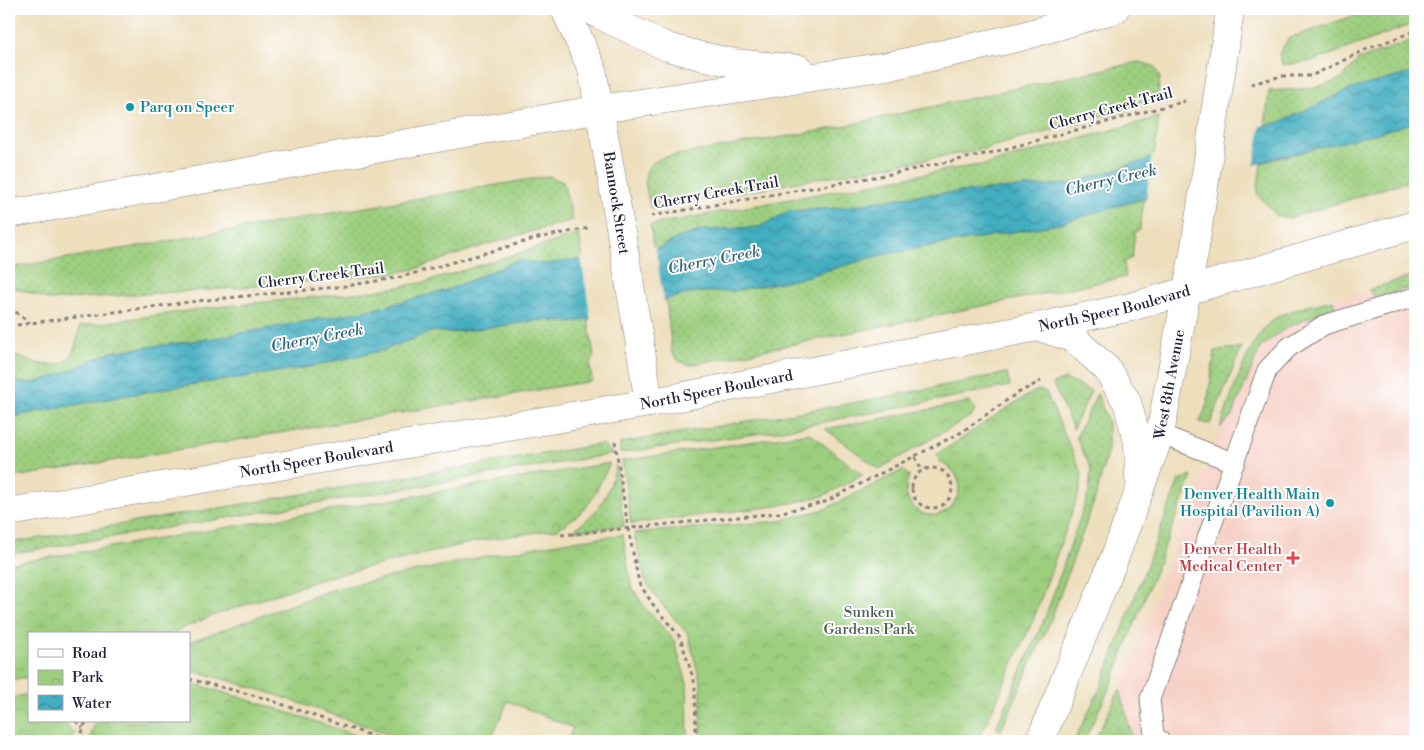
<svg xmlns="http://www.w3.org/2000/svg" width="1424" height="750" font-family="'Libre Bodoni',serif">
<style>
.built{fill:#f7d1c6}
.grass{fill:url(#grass-dots);stroke:#5f785c}
.park{fill:url(#park-crowns);stroke:#5f785c}
.water{fill:url(#water-waves);stroke:#32687e}
.pier{fill:#eddebc}
.lines{fill:none;stroke-linecap:round;stroke-linejoin:round}
.lane-casing{stroke:#88807c;stroke-width:21}
.secondary-casing{stroke:#88807c;stroke-width:29}
.primary-casing{stroke:#88807c;stroke-width:29}
.path{stroke:#88807c;stroke-width:3;stroke-dasharray:4 4;stroke-linecap:butt}
.lane{stroke:#fff;stroke-width:19}
.secondary{stroke:#fff;stroke-width:28}
.primary{stroke:#fff;stroke-width:28}
.secondary-bridge-casing{stroke:#88807c;stroke-width:29;stroke-linecap:butt}
.primary-bridge-casing{stroke:#88807c;stroke-width:29;stroke-linecap:butt}
.secondary-bridge{stroke:#fff;stroke-width:28}
.primary-bridge{stroke:#fff;stroke-width:28}
.culture-dot{fill:#0f9aa8;stroke:#fff;stroke-width:2}
.health-dot{fill:#e0444e;stroke:#fff;stroke-width:2}
.labels{text-anchor:middle;dominant-baseline:central;stroke-width:4;stroke-linejoin:round;paint-order:stroke}
.culture-label{font-size:15px;fill:#0d838f;stroke:#fff;text-anchor:start}
.street-label{font-size:15px;fill:#22223b;stroke:#fff}
.health-label{font-size:15px;fill:#be3a42;stroke:#fff;text-anchor:end}
.park-label{font-size:15px;fill:#4d5e52;stroke:#fff}
.water-label{font-size:16px;font-style:italic;fill:#316177;stroke:#fff}
</style>
<defs>
<pattern id="grass-dots" width="8" height="8" patternUnits="userSpaceOnUse" patternTransform="scale(1.25)"><rect width="8" height="8" fill="#9cce7e"/><path d="M2 2h.1M6 6h.1" fill="none" stroke="#86b16e" stroke-width="1.8" stroke-linecap="round"/></pattern>
<pattern id="park-crowns" width="20" height="18" patternUnits="userSpaceOnUse" patternTransform="scale(1.25)"><rect width="20" height="18" fill="#9cce7e"/><path d="M2 6a3 3 0 1 1 6 0M12 15a3 3 0 1 1 6 0" fill="none" stroke="#86b16e"/></pattern>
<pattern id="water-waves" width="16" height="10" patternUnits="userSpaceOnUse" patternTransform="scale(1.25)"><rect width="16" height="10" fill="#43aec1"/><path d="M0 5q4-4 8 0t8 0" fill="none" stroke="#388d9e"/></pattern>
</defs>
<rect width="100%" height="100%" fill="#fff"/>
<filter id="ink" filterUnits="userSpaceOnUse"><feTurbulence type="fractalNoise" baseFrequency=".02" numOctaves="2"/><feDisplacementMap in="SourceGraphic" scale="10" xChannelSelector="R" yChannelSelector="G"/><feConvolveMatrix kernelMatrix="1 2 1 2 8 2 1 2 1" color-interpolation-filters="sRGB"/></filter>
<filter id="wash" filterUnits="userSpaceOnUse"><feTurbulence type="fractalNoise" baseFrequency=".0096" numOctaves="4" result="noise"/><feDisplacementMap in="SourceGraphic" scale="20" xChannelSelector="R" yChannelSelector="G"/><feGaussianBlur stdDeviation="1.12" result="paint"/><feColorMatrix in="noise" values="0 0 0 0 0 0 0 0 0 0 0 0 0 0 0 0 0 1.4 0 .05"/><feComposite in="paint" operator="in"/></filter>
<g filter="url(#wash)">
<rect width="100%" height="100%" fill="#eddebc"/>
<path class="built" d="M 1415,271 L 1415,741 L 1094,741 L 1120,689 L 1254,342 L 1262,328 L 1277,316 L 1368,290 Z"/>
<path class="grass" d="M 1373,9 L 1415,9 L 1415,23 L 1314,61 L 1282,65 L 1279,53 L 1289,38 Z
M 1415,39 L 1415,72 L 1351,89 L 1280,122 L 1265,126 L 1269,91 L 1314,88 L 1342,79 L 1358,60 Z
M 1138,62 L 1154,66 L 1160,78 L 1157,102 L 980,150 L 650,208 C 646,185 637,167 664,157 L 824,130 Z
M 1159,117 L 1154,158 L 1069,184 L 918,195 L 837,208 L 789,211 L 759,227 L 704,230 L 678,238 L 654,250 L 650,225 L 951,169 L 988,164 Z
M 1415,122 L 1415,179 L 1290,218 L 1277,216 L 1257,194 L 1261,163 Z
M 549,176 L 563,182 L 573,220 L 485,245 L 415,269 L 393,273 L 224,289 L 50,300 L 16,288 L 9,289 L 9,268 Z
M 1144,199 L 1140,230 L 1135,232 L 1132,258 L 1124,262 L 1126,277 L 690,365 L 679,361 L 672,353 L 666,299 L 696,292 L 733,291 L 798,279 L 881,255 L 1058,224 L 1085,215 Z
M 579,234 L 583,259 L 546,264 L 518,260 L 450,289 L 375,309 L 215,338 L 111,352 L 64,373 L 34,383 L 9,382 L 9,354 C 26,359 62,377 73,352 C 77,344 78,334 80,326 L 215,307 L 374,291 L 426,282 Z
M 1415,275 L 1415,286 L 1376,298 L 1368,290 Z
M 1333,300 L 1335,306 L 1286,328 L 1260,348 L 1232,416 L 1220,428 C 1231,399 1250,331 1277,317 C 1293,308 1315,305 1333,300 Z
M 588,318 L 594,356 L 590,366 L 592,381 L 9,478 L 9,417 L 162,389 L 304,368 L 384,350 L 433,331 L 448,333 L 542,320 L 572,323 Z
M 1242,347 L 1210,424 L 1200,422 L 1207,404 L 1215,351 Z
M 1007,373 L 1010,386 L 777,431 L 620,453 L 620,443 L 875,399 Z
M 1065,379 L 1091,391 L 1073,429 L 1053,384 Z
M 1097,394 L 1108,422 L 1108,449 L 1097,493 L 1052,617 L 1001,731 L 996,728 L 1046,615 L 1089,492 L 1091,469 L 1076,437 Z
M 602,444 L 613,454 L 9,554 L 9,543 Z
M 616,465 L 624,526 L 572,531 C 600,512 608,497 616,465 Z
M 1192,476 L 1111,685 L 1084,741 L 1074,741 L 1102,684 L 1179,480 Z
M 1120,689 L 1133,741 L 1094,741 Z"/>
<path class="park" d="M 1038,390 L 1046,392 L 1082,474 L 1080,490 L 1034,618 L 978,741 L 701,741 L 701,684 L 688,634 L 659,601 L 645,580 L 634,533 L 779,521 L 825,509 L 903,470 L 909,476 C 905,486 904,496 912,505 C 940,538 985,482 940,462 L 937,454 C 972,434 1002,408 1038,390 Z
M 970,402 L 975,409 L 973,415 L 879,469 L 825,429 Z
M 809,433 L 863,475 L 823,496 L 777,506 L 631,524 L 622,461 Z
M 610,463 L 591,501 L 579,514 L 558,529 L 478,541 L 328,577 L 212,616 L 169,634 L 29,634 L 29,677 L 9,680 L 9,564 Z
M 623,535 L 631,586 L 645,608 L 674,640 L 687,683 L 688,741 L 567,741 L 573,728 L 508,701 L 490,741 L 404,741 L 380,731 L 264,691 L 203,673 L 189,672 L 189,642 L 334,589 L 482,557 L 563,542 Z
M 189,684 L 202,686 L 262,704 L 371,740 L 89,741 L 96,721 L 189,721 Z
M 29,694 L 29,721 L 62,721 L 75,733 L 72,741 L 9,741 L 9,698 Z"/>
<path class="water" d="M 1415,72 L 1415,122 L 1375,134 L 1272,159 L 1058,224 L 881,255 L 798,279 L 733,291 L 696,292 L 572,323 L 542,320 L 448,333 L 433,331 L 384,350 L 304,368 L 162,389 L 9,417 L 9,382 L 34,383 L 64,373 L 111,352 L 215,338 L 375,309 L 450,289 L 518,260 L 546,264 L 658,249 L 678,238 L 704,230 L 759,227 L 789,211 L 837,208 L 918,195 L 1069,184 L 1211,139 L 1280,122 L 1351,89 Z"/>
<path class="pier" d="M 1261,125 L 1254,167 L 1146,201 L 1152,156 L 1210,137 Z
M 655,247 L 664,302 L 591,320 L 581,257 Z"/>
</g>
<g filter="url(#ink)">
<g class="lines">
<g class="lane-casing">
<path id="lane" d="M 1160,434 L 1235,463
M 1160,741 L 1154,735 L 1150,699 L 1267,370 L 1289,347 L 1324,325 L 1415,297"/>
</g>
<g class="secondary-casing">
<path id="secondary" d="M 565,9 L 592,69 L 614,191
M 641,351 L 649,403"/>
</g>
<g class="primary-casing">
<g id="primary">
<path d="M 590,9 L 600,15 L 667,47 L 701,56 L 734,63 L 799,69"/>
<path d="M 1225,46 L 1230,9"/>
<path d="M 9,214 L 600,109 L 894,65 L 1020,37 L 1115,9"/>
<path d="M 1039,327 L 1073,338 L 1107,369 L 1127,402 L 1138,442 L 1139,477"/>
<path id="s1" d="M 9,512 L 649,403 L 1037,327 L 1131,307 L 1415,225"/>
<path id="s2" d="M 1040,741 L 1116,554 L 1160,434 L 1195,247"/>
</g>
</g>
<path class="path" d="M 1251,84 L 1282,76 L 1311,76 L 1367,49 L 1415,31
M 651,216 L 891,174 L 990,153 L 1185,101
M 9,307 L 30,323
M 9,326 L 197,301 L 346,286 L 401,277 L 538,238 L 589,228
M 615,441 L 628,528 L 639,583 L 654,606 L 680,637 L 695,684 L 696,741
M 915,457 L 922,470
M912 488a20 20 0 1 1 40 0a20 20 0 1 1-40 0Z
M 561,535 L 778,513 L 825,502 L 960,433 L 1016,394 L 1041,381
M 189,679 L 264,698 L 386,741
M 76,721 L 83,728
M 79,741 L 86,721"/>
<use href="#lane" class="lane"/>
<use href="#secondary" class="secondary"/>
<use href="#primary" class="primary"/>
<g class="secondary-bridge-casing">
<path id="secondary-bridge" d="M 614,191 L 641,351"/>
</g>
<g class="primary-bridge-casing">
<path id="primary-bridge" d="M 1195,247 L 1225,46"/>
</g>
<use href="#secondary-bridge" class="secondary-bridge"/>
<use href="#primary-bridge" class="primary-bridge"/>
</g>
</g>
<g class="culture-dot">
<circle cx="130" cy="107" r="5"/>
<circle cx="1330" cy="503" r="5"/>
</g>
<path class="health-dot" d="M1290.5 550.5h5v5h5v5h-5v5h-5v-5h-5v-5h5z"/>
<g class="labels">
<g class="culture-label">
<text x="140" y="107">Parq on Speer</text>
<text x="1320" y="494" text-anchor="end">Denver Health Main<tspan x="1320" dy="17">Hospital (Pavilion A)</tspan></text>
</g>
<g class="street-label">
<text transform="translate(1111 109) rotate(-15)">Cherry Creek Trail</text>
<text transform="translate(716 193) rotate(-10)">Cherry Creek Trail</text>
<text transform="translate(616 203) rotate(81)">Bannock Street</text>
<text transform="translate(321 276) rotate(-7)">Cherry Creek Trail</text>
<text stroke="none"><textPath href="#s1" startOffset="1124">North Speer Boulevard</textPath></text>
<text stroke="none"><textPath href="#s2" startOffset="380">West 8th Avenue</textPath></text>
<text stroke="none"><textPath href="#s1" startOffset="718">North Speer Boulevard</textPath></text>
<text stroke="none"><textPath href="#s1" startOffset="312">North Speer Boulevard</textPath></text>
</g>
<g class="health-label">
<text x="1282" y="549">Denver Health<tspan x="1282" dy="17">Medical Center</tspan></text>
</g>
<g class="park-label">
<text x="869" y="612">Sunken<tspan x="869" dy="17">Gardens Park</tspan></text>
</g>
<g class="water-label">
<text transform="translate(1111 180) rotate(-13)">Cherry Creek</text>
<text transform="translate(714 260) rotate(-11)">Cherry Creek</text>
<text transform="translate(317 338) rotate(-11)">Cherry Creek</text>
</g>
</g>
<rect width="1424" height="750" fill="none" stroke="#fff" stroke-width="30"/>
<rect x="28" y="632" width="162" height="90" fill="#ffffff" stroke="#a7a7b1"/>
<rect x="38" y="649" width="25" height="8" fill="#ffffff" stroke="#a7a7b1"/>
<text x="72" y="658" font-size="15" fill="#22223b">Road</text>
<rect x="38" y="670" width="25" height="15" fill="url(#park-crowns)" stroke="#a7a7b1"/>
<text x="72" y="682" font-size="15" fill="#22223b">Park</text>
<rect x="38" y="695" width="25" height="15" fill="url(#water-waves)" stroke="#a7a7b1"/>
<text x="72" y="708" font-size="15" fill="#22223b">Water</text>
</svg>
